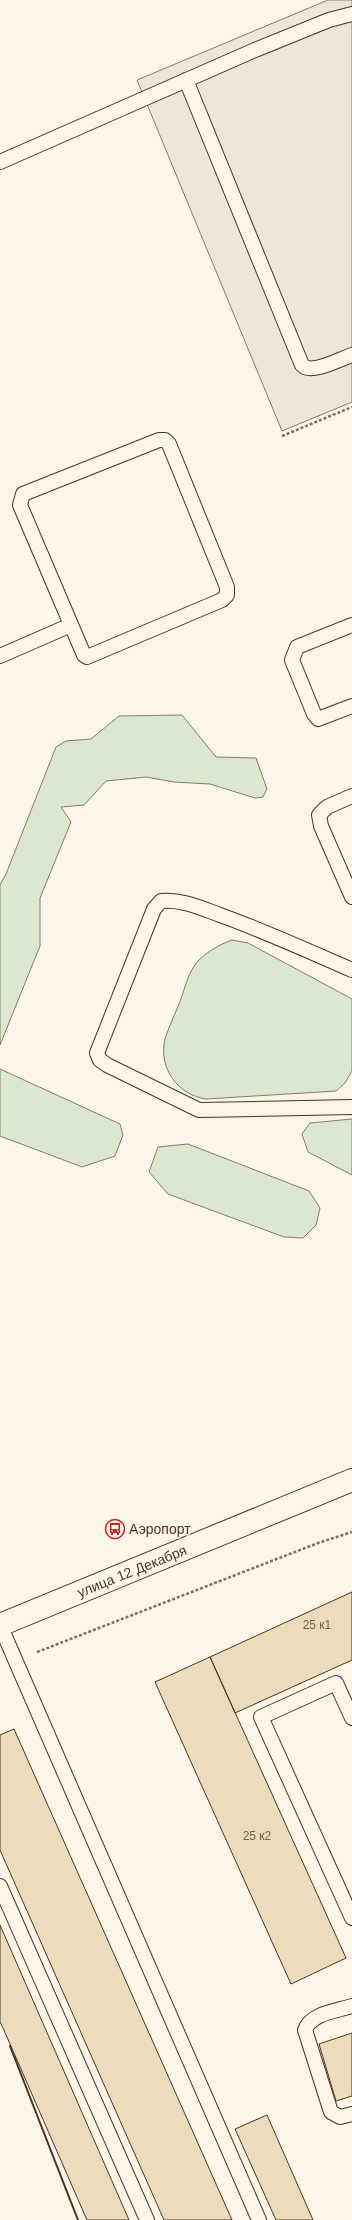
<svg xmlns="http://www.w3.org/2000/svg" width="352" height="2220" font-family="Arial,sans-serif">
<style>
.green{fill:#dce7d0;stroke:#887966}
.parking{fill:#ede7d9;stroke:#887966}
.building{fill:#ecdcbc;stroke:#4a3520}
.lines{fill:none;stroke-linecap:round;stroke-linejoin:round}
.service-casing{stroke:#4a3520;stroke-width:16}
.secondary-casing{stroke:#4a3520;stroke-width:24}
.path{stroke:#7f6f5c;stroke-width:2.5;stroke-dasharray:3 2;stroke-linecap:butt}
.service{stroke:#fbf6e9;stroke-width:14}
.secondary{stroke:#fbf6e9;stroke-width:22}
.wall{stroke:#4a3520;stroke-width:2}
.labels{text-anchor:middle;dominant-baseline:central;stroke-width:3;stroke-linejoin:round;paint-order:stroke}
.number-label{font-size:12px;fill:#725f47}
.poi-label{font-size:14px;fill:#4a3520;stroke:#fbf6e9;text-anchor:start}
.street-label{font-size:14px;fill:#4a3520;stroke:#fbf6e9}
</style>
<rect width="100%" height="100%" fill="#fbf6e9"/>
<path class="green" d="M 182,715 L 216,757 L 256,758 L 267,789 L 263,797 L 255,798 L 210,784 L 174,782 L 146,777 L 106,781 L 84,805 L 61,807 L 71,822 L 40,898 L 40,946 L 0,1045 L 0,885 L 6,874 L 56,747 L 66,741 L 91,739 L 119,716 Z
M 232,940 L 248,943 L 352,999 L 352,1071 L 345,1083 L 336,1091 L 206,1099 C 178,1095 158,1068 165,1039 C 169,1026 176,1012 181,999 C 185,987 189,971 198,961 C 208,951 219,945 232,940 Z
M 0,1069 L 120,1124 L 123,1135 L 115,1156 L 82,1167 L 0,1136 Z
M 352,1119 L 352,1175 L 308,1152 L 302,1134 L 310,1123 Z
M 188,1144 L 309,1191 L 320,1208 L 316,1225 L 303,1238 L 284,1237 L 168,1194 L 149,1172 L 158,1147 Z"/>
<path class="parking" d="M 328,0 L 352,0 L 352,402 L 282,431 L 137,80 Z"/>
<path class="building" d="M 352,1592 L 352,1660 L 235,1713 L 210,1657 Z
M 210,1657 L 346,1958 L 291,1984 L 155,1682 Z
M 14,1729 L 232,2220 L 164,2220 L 0,1850 L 0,1735 Z
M 0,1925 L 129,2220 L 87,2220 L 3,2028 L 0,2022 Z
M 352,2033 L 352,2096 L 336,2101 L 319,2044 Z
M 267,2115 L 313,2220 L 276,2220 L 235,2129 Z"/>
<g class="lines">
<g class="service-casing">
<path id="service" d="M 186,80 L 302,365 C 311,375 340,359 352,355
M 0,162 L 255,50 L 329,20 L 352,14
M 159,440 L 165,440 L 169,444 L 227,587 L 227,595 L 222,600 L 87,657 L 84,655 L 20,505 L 23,494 Z
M 352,625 L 297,647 L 292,660 L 314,714 L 318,719 L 352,706
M 0,656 L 71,625
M 352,796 L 327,807 L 319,815 L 321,826 L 352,897
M 352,970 C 308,951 265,931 220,915 C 201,908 182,899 161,901 L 154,909 L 97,1053 L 100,1060 L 107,1065 L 199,1110 L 352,1107
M 0,1625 L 259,2220
M 352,1718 L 336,1683 L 261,1717 L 352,1918
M 0,1886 L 147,2220
M 352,2006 C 337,2011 311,2013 305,2030 L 331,2112 L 340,2117 L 352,2114"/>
</g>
<g class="secondary-casing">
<path id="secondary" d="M 0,1625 L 352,1480"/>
</g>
<path class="path" d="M 282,436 L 352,407
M 37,1652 L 318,1543 L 352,1532"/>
<use href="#service" class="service"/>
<use href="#secondary" class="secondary"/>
<path class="wall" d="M 10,2046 L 78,2220"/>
</g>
<defs>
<g id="bus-ring" transform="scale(1)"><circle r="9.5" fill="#fbf6e9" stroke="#c62828" stroke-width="1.5"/><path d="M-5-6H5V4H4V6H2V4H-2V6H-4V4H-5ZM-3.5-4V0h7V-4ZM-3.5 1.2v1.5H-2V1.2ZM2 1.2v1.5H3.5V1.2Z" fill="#c62828"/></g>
</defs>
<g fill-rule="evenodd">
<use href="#bus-ring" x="115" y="1529"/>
</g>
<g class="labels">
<g class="number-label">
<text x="317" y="1625">25 к1</text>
<text x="257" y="1836">25 к2</text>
</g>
<g class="poi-label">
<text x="129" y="1529">Аэропорт</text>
</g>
<g class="street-label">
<text transform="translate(132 1571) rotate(-22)">улица 12 Декабря</text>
</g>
</g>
</svg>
